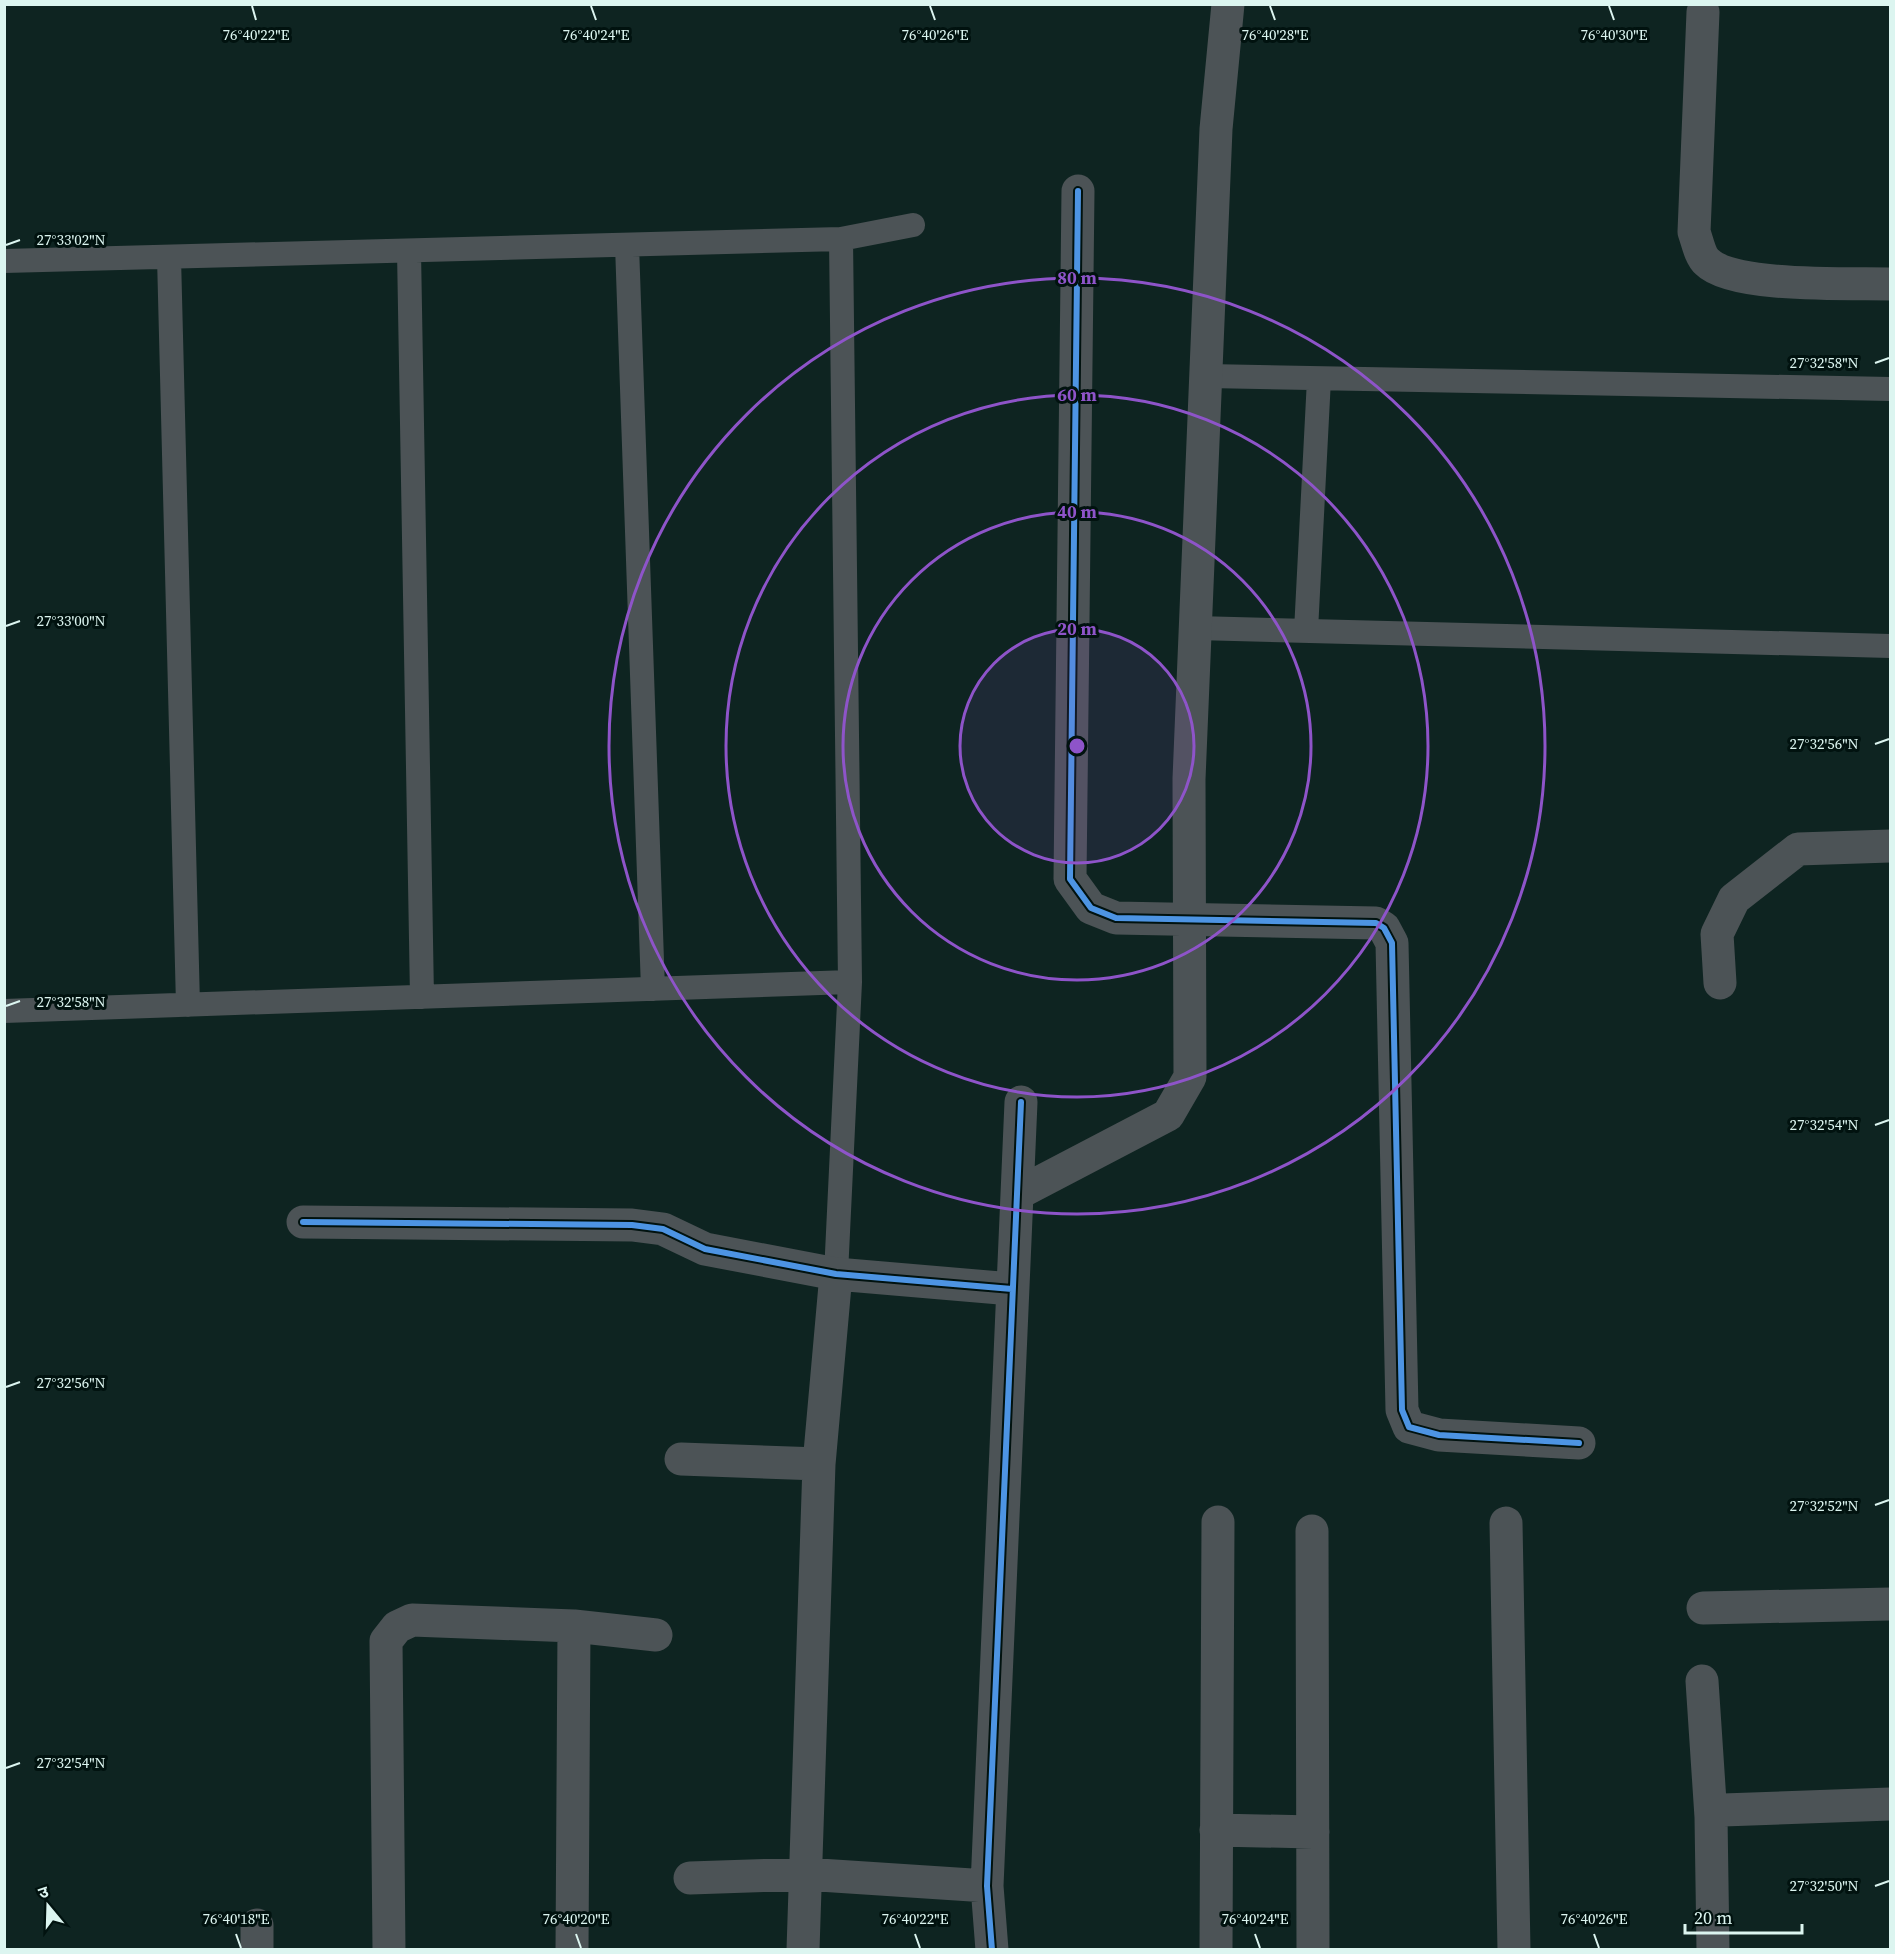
<svg xmlns="http://www.w3.org/2000/svg" width="1895" height="1954" font-family="'Source Serif 4','Noto Sans Devanagari',serif">
<style>
.lines{fill:none;stroke-linecap:round;stroke-linejoin:round}
.service{stroke:#4c5356;stroke-width:24}
.minor{stroke:#4c5356;stroke-width:33}
.cycleway-casing{stroke:#01120f;stroke-width:10}
.cycleway{stroke:#4d94e3;stroke-width:6}
.ticks{fill:none;stroke:#dcf5f0;stroke-width:2}
.ring{fill:none;stroke:#8e54c9;stroke-width:3}
.ticks-label{font-size:15px;text-anchor:middle;fill:#dcf5f0;stroke:#01120f;stroke-width:6;stroke-linejoin:round;paint-order:stroke}
.centre{fill:#8e54c9;stroke:#01120f;stroke-width:3}
.ring-label{font-size:18px;text-anchor:middle;font-weight:bold;fill:#8e54c9;stroke:#01120f;stroke-width:6;stroke-linejoin:round;paint-order:stroke}
</style>
<rect width="100%" height="100%" fill="#0e2421"/>
<g class="lines">
<path class="service" d="M 841,239 L 850,982
M 627,245 L 653,989
M 409,251 L 422,997
M 169,257 L 188,1005
M 4,261 L 841,239 L 913,225
M 1207,376 L 1890,389
M 1196,628 L 1890,646
M 1306,631 L 1319,379
M 4,1011 L 850,982 L 836,1274"/>
<path class="minor" d="M 1703,12 L 1694,232 C 1697,240 1700,256 1707,262 C 1733,288 1852,283 1890,284
M 1078,191 L 1070,879 L 1091,908 L 1116,918 L 1376,923 L 1384,928 L 1392,943 L 1402,1410 L 1409,1427 L 1439,1435 L 1579,1443
M 1720,983 L 1717,934 L 1734,899 L 1798,849 L 1890,846
M 1017,1194 L 1168,1115 L 1190,1077 L 1189,779 L 1216,129 L 1228,4
M 303,1222 L 632,1225 L 663,1229 L 705,1249 L 836,1274 L 1012,1289
M 681,1459 L 819,1464
M 1506,1523 L 1514,1950
M 1312,1531 L 1313,1950
M 1703,1608 L 1890,1604
M 1702,1681 L 1711,1817 L 1713,1950
M 1711,1817 L 1723,1810 L 1890,1804
M 1216,1830 L 1313,1832
M 690,1878 L 804,1874 L 987,1886
M 257,1950 L 257,1925
M 389,1950 L 386,1641 L 397,1627 L 412,1620 L 574,1626 L 656,1635
M 572,1950 L 574,1626
M 803,1950 L 819,1464 L 836,1274
M 992,1950 L 987,1886 L 1021,1102
M 1216,1950 L 1218,1522"/>
<g class="cycleway-casing">
<path id="cycleway" d="M 1078,191 L 1070,879 L 1091,908 L 1116,918 L 1376,923 L 1384,928 L 1392,943 L 1402,1410 L 1409,1427 L 1439,1435 L 1579,1443
M 303,1222 L 632,1225 L 663,1229 L 705,1249 L 836,1274 L 1012,1289
M 992,1950 L 987,1886 L 1021,1102"/>
</g>
<use href="#cycleway" class="cycleway"/>
</g>
<path class="ticks" d="M 252,6 L 256,20M 591,6 L 596,20M 930,6 L 935,20M 1270,6 L 1275,20M 1609,6 L 1614,20M 6,245 L 20,240M 1875,363 L 1889,358M 6,626 L 20,621M 1875,744 L 1889,739M 6,1006 L 20,1001M 1875,1125 L 1889,1120M 6,1387 L 20,1382M 1875,1505 L 1889,1500M 6,1768 L 20,1763M 1875,1886 L 1889,1881M 236,1934 L 241,1948M 576,1934 L 581,1948M 915,1934 L 920,1948M 1255,1934 L 1260,1948M 1594,1934 L 1599,1948"/>
<circle cx="1077" cy="746" r="117" fill="#8e54c9" fill-opacity=".12"/>
<g class="ring">
<circle cx="1077" cy="746" r="117"/>
<circle cx="1077" cy="746" r="234"/>
<circle cx="1077" cy="746" r="351"/>
<circle cx="1077" cy="746" r="468"/>
</g>
<g class="ticks-label">
<text x="256" y="40">76°40'22"E</text>
<text x="596" y="40">76°40'24"E</text>
<text x="935" y="40">76°40'26"E</text>
<text x="1275" y="40">76°40'28"E</text>
<text x="1614" y="40">76°40'30"E</text>
<text x="71" y="245">27°33'02"N</text>
<text x="1824" y="368">27°32'58"N</text>
<text x="71" y="626">27°33'00"N</text>
<text x="1824" y="749">27°32'56"N</text>
<text x="71" y="1007">27°32'58"N</text>
<text x="1824" y="1130">27°32'54"N</text>
<text x="71" y="1388">27°32'56"N</text>
<text x="1824" y="1511">27°32'52"N</text>
<text x="71" y="1768">27°32'54"N</text>
<text x="1824" y="1891">27°32'50"N</text>
<text x="236" y="1924">76°40'18"E</text>
<text x="576" y="1924">76°40'20"E</text>
<text x="915" y="1924">76°40'22"E</text>
<text x="1255" y="1924">76°40'24"E</text>
<text x="1594" y="1924">76°40'26"E</text>
</g>
<circle cx="1077" cy="746" r="9" class="centre"/>
<g class="ring-label">
<text x="1077" y="284">80 m</text>
<text x="1077" y="401">60 m</text>
<text x="1077" y="518">40 m</text>
<text x="1077" y="635">20 m</text>
</g>
<rect width="1895" height="1954" fill="none" stroke="#dcf5f0" stroke-width="12"/>
<g transform="translate(48 1906) rotate(341)" stroke="#01120f" stroke-width="4.5" paint-order="stroke">
<path d="M0-4.5L10 22L0 15L-10 22Z" fill="#dcf5f0"/>
<text y="-9" font-size="16" font-weight="bold" text-anchor="middle" fill="#dcf5f0">उ</text>
</g>
<path d="M1685 1924v9h117v-9" fill="none" stroke="#dcf5f0" stroke-width="3"/>
<text x="1694" y="1924" font-size="18" fill="#dcf5f0" stroke="#01120f" stroke-width="4.5" paint-order="stroke">20 m</text>
</svg>
